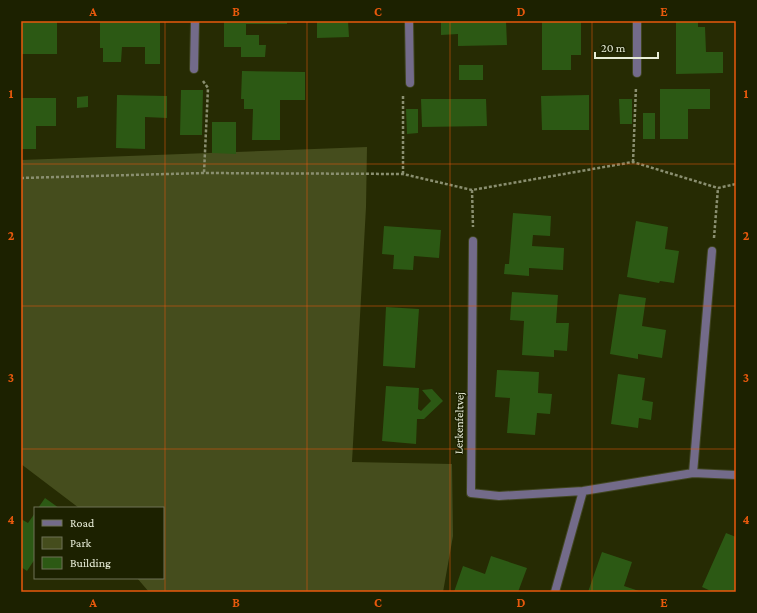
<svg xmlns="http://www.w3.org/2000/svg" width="757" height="613" font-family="'Crimson Pro',serif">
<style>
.green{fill:#454d1d}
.building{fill:#2c5914}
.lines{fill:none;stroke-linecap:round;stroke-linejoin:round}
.minor-casing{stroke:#414621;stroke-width:10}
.path{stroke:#8a8f70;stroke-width:2.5;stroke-dasharray:3 2;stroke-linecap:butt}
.minor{stroke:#736b8a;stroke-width:8}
.grid{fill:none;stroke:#e8590c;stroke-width:1;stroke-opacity:0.55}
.labels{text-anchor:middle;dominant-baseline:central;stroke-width:3;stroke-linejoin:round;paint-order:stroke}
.street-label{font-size:12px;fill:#e8edd7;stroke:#1c2100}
.neatline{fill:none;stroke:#e8590c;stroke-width:1.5}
.grid-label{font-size:13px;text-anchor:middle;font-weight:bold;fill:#e8590c}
</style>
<rect width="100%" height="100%" fill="#262b03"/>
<path class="green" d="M 367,147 L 366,207 L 352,462 L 452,464 L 453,536 L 443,592 L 149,592 L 137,578 L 163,578 L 163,508 L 79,508 L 21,464 L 21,160 Z"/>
<path class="building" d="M 21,21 L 57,21 L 57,54 L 21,54 Z
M 100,21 L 160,21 L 160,64 L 145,64 L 145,47 L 122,47 L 121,62 L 103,62 L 103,48 L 100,48 Z
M 224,21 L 287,21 L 287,24 L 246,24 L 246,35 L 259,35 L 259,45 L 266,45 L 265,57 L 241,57 L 241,47 L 224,47 Z
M 317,21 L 348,21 L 349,37 L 317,38 Z
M 441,21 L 506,21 L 507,45 L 458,46 L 458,34 L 441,35 Z
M 542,21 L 581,21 L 581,55 L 571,55 L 571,70 L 542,70 Z
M 676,21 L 698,21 L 698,27 L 705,27 L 706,52 L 723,52 L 723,73 L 676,74 Z
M 459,65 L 483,65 L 483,80 L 459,80 Z
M 242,71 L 305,72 L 305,100 L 280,100 L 280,140 L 252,140 L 253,109 L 244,109 L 244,99 L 241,99 Z
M 660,89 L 710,89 L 710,109 L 688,109 L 688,139 L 660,139 Z
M 181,90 L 203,90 L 202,135 L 180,135 Z
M 117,95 L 167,96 L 167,118 L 145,117 L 145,149 L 116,148 Z
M 589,95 L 589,130 L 542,130 L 541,96 Z
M 88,96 L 88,107 L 77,108 L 77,97 Z
M 21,98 L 56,98 L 56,126 L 36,126 L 36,149 L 21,149 Z
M 421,99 L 486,99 L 487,126 L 422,127 Z
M 619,99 L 632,99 L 632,124 L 620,124 Z
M 406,109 L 418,109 L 418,133 L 407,134 Z
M 643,113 L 655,113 L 655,139 L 643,139 Z
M 212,122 L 236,122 L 236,154 L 212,153 Z
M 513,213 L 551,216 L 550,236 L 533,235 L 532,246 L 564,248 L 563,270 L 529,268 L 529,276 L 504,274 L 505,264 L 509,264 Z
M 636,221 L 668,227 L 665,249 L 679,251 L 674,283 L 660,281 L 659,283 L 627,277 Z
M 384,226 L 441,230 L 439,258 L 414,256 L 413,270 L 393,269 L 394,255 L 382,254 Z
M 512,292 L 558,295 L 556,323 L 569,323 L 567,351 L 554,350 L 554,357 L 522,355 L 524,321 L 510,320 Z
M 619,294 L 646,298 L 642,326 L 666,330 L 662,358 L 638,354 L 638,359 L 610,354 Z
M 386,307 L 419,309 L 415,368 L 383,366 Z
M 497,370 L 539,372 L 538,393 L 552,394 L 550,414 L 537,413 L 535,435 L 507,433 L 510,398 L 495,397 Z
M 618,374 L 645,378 L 642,400 L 653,402 L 651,420 L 639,418 L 638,428 L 611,424 Z
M 386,386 L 419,388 L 418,409 L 421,411 L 431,401 L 422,390 L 432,389 L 443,401 L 424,419 L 417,419 L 416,444 L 382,441 Z
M 45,498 L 59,508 L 38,508 Z
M 35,513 L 35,559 L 27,571 L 21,567 L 21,519 L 28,523 Z
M 726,533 L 736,537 L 736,592 L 713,592 L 702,587 Z
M 602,552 L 632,562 L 624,586 L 642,592 L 588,592 Z
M 491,556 L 527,568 L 518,592 L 454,592 L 463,566 L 485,574 Z"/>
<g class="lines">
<g class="minor-casing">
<path id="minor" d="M 409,21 L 410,83
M 637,21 L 637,73
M 194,69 L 195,21
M 473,241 L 471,493 L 499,496 L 583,491 L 693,473 L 736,475
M 693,473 L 712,251
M 555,592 L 583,491"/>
</g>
<path class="path" d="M 203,81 L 208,88 L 204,173
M 633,162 L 636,87
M 403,174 L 403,94
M 21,178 L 204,173 L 403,174 L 472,190 L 633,162 L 718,188 L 736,184
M 472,190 L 473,227
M 714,238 L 718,188"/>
<use href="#minor" class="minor"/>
</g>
<path class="grid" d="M 165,21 L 165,592M 307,21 L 307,592M 450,21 L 450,592M 592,21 L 592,592M 21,164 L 736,164M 21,306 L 736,306M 21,449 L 736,449"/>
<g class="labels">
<g class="street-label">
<text transform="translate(459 423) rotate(-89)">Lerkenfeltvej</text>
</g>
</g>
<rect width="757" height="613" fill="none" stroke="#1c2100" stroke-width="44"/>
<rect x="34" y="507" width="130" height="72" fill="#1c2100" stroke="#6e7356"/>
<rect x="42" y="520" width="20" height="6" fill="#736b8a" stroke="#6e7356"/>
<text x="70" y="527" font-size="12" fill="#e8edd7">Road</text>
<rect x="42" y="537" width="20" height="12" fill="#454d1d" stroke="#6e7356"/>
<text x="70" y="547" font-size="12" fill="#e8edd7">Park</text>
<rect x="42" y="557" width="20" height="12" fill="#2c5914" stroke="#6e7356"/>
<text x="70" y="567" font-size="12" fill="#e8edd7">Building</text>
<path d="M595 52v6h63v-6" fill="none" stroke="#e8edd7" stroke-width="2"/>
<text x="601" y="52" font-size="12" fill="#e8edd7" stroke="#1c2100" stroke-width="3" paint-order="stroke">20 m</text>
<rect x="22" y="22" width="713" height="569" class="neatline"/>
<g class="grid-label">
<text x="93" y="16">A</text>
<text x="236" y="16">B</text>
<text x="378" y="16">C</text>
<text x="521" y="16">D</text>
<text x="664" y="16">E</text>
<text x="11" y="98">1</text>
<text x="746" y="98">1</text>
<text x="11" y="240">2</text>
<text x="746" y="240">2</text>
<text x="11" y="382">3</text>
<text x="746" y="382">3</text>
<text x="11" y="524">4</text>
<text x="746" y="524">4</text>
<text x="93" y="607">A</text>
<text x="236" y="607">B</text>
<text x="378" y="607">C</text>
<text x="521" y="607">D</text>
<text x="664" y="607">E</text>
</g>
</svg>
